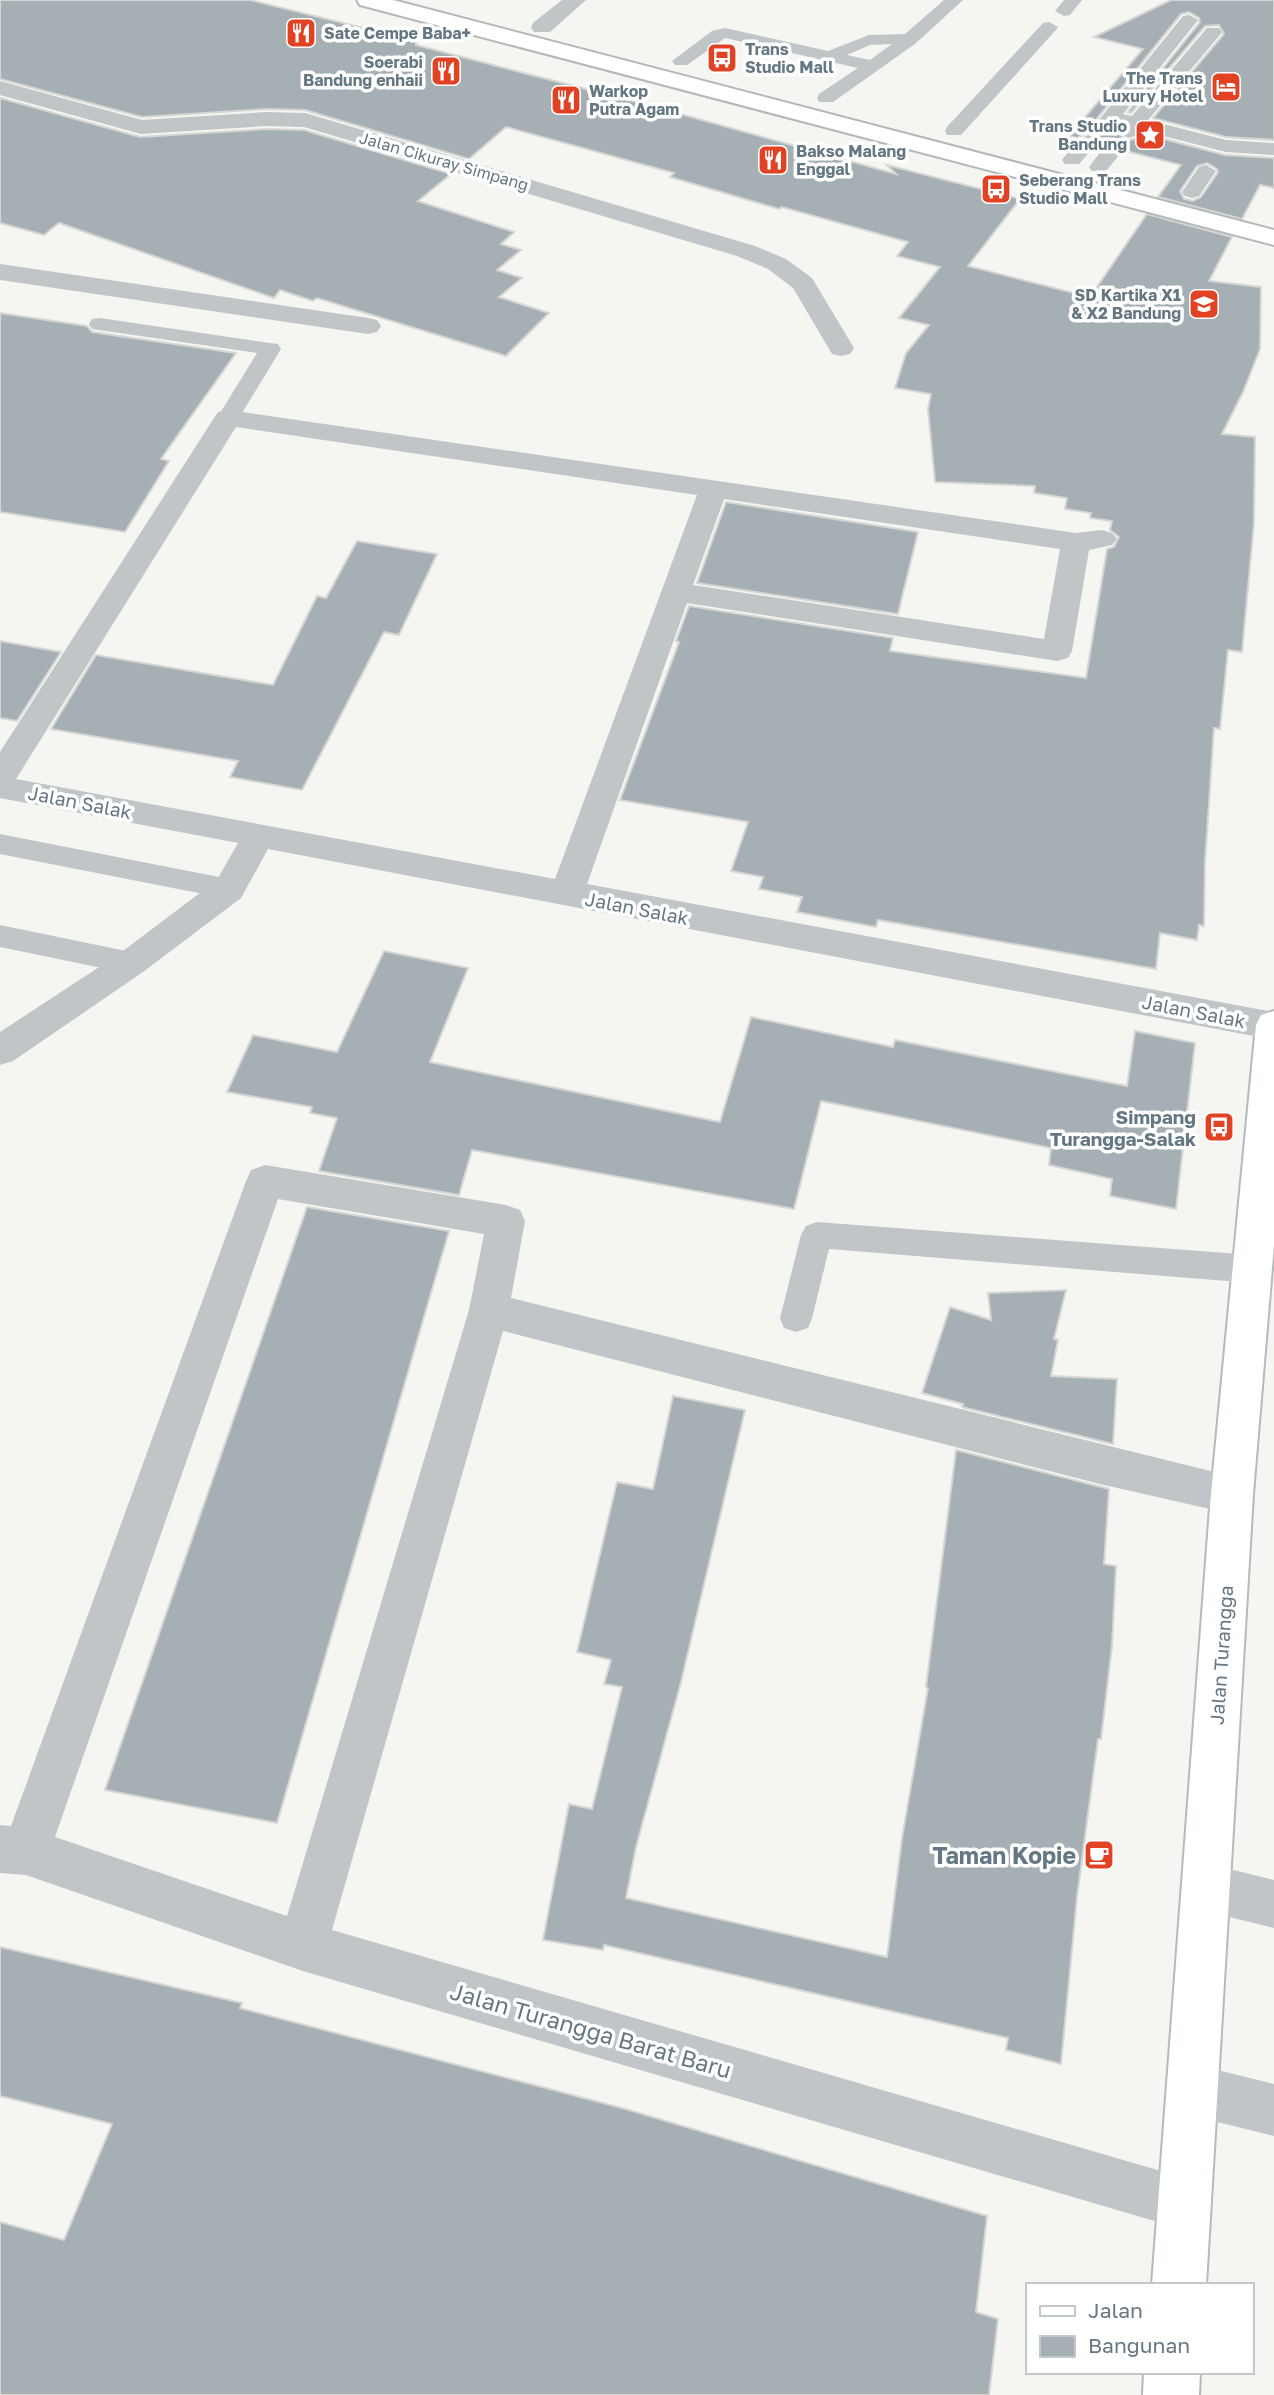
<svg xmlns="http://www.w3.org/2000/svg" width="1274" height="2395" font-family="'Golos Text',sans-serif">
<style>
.building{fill:#a6b0b4;stroke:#d6d6d4;stroke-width:2;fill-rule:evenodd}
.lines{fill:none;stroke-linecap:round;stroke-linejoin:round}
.secondary-casing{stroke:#b4babe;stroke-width:4}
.primary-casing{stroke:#b3b8bb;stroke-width:4}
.service{fill:#c0c5c7;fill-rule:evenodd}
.minor{fill:#c0c5c7;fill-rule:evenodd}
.secondary{fill:#fff;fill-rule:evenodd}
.primary{fill:#fff;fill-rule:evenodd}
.labels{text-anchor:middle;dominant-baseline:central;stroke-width:7;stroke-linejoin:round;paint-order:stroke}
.far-poi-label{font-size:16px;font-weight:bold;fill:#647782;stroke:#fff;text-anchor:start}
.far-street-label{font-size:16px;fill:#647782;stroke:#fff}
.street-label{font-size:19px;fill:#647782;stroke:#fff}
.poi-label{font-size:19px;font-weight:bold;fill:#647782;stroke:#fff;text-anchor:end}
.near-poi-label{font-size:23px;font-weight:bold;fill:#647782;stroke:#fff;text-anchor:end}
.near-street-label{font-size:23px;fill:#647782;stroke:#fff}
</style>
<rect width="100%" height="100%" fill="#f5f5f1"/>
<path class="building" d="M 0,0 L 250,0 L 416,41 L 416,45 L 659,108 L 896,174 L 887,165 L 1020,199 L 968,266 L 1090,297 L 1147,214 L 1232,237 L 1209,281 L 1261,287 L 1260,349 L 1243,392 L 1222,434 L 1255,437 L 1254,523 L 1242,652 L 1228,650 L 1220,729 L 1214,728 L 1205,863 L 1204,926 L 1199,925 L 1197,940 L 1160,933 L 1156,969 L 878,920 L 876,927 L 797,912 L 802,897 L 759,889 L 763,877 L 731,871 L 748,822 L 620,800 L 679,642 L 676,641 L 689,606 L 893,638 L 890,651 L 1086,678 L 1107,549 L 1114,547 L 1119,537 L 1110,530 L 1112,521 L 1090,518 L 1091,513 L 1065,509 L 1067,498 L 1034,493 L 1035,486 L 935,482 L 928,409 L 931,394 L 895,388 L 906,353 L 929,325 L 899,318 L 940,267 L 897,256 L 908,242 L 782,207 L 779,209 L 670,177 L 674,173 L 506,127 L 469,159 L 305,110 L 266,109 L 142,117 L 0,79 Z
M 1171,0 L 1274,0 L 1274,140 L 1226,137 L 1153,118 L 1224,34 L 1219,25 L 1205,26 L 1131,113 L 1128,112 L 1200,22 L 1199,18 L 1189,12 L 1181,14 L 1091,126 L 1104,135 L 1111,133 L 1116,126 L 1120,127 L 1116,132 L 1127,140 L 1136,139 L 1141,133 L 1225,155 L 1274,158 L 1274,188 L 1260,185 L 1242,219 L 1158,197 L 1181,165 L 1126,151 L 1128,148 L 1124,142 L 1116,139 L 1104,145 L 1100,144 L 1102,141 L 1098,135 L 1090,132 L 1077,138 L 1069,136 L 1143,49 L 1094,37 ZM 1207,163 L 1217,169 L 1218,172 L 1201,197 L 1193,201 L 1184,199 L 1180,191 L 1197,166 Z
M 0,98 L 140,137 L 266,129 L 304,130 L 451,174 L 418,201 L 514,232 L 501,244 L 521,250 L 497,270 L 522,278 L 499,297 L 549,313 L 506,356 L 317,298 L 313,301 L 280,290 L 274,298 L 59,223 L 44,235 L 0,223 Z
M 0,313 L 87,326 L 92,332 L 236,353 L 161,459 L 169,461 L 125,532 L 0,512 Z
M 726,502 L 918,532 L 898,614 L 697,583 Z
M 357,541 L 437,554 L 399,635 L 384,632 L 302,790 L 230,777 L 238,761 L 51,729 L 96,655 L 273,685 L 317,596 L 326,598 Z
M 0,641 L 61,652 L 17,721 L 0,718 Z
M 384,951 L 468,968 L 430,1062 L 720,1122 L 751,1017 L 893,1047 L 895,1040 L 1127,1086 L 1135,1031 L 1195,1043 L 1176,1209 L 1110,1196 L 1112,1179 L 1049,1165 L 1051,1148 L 821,1101 L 794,1209 L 472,1150 L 459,1195 L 319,1171 L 337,1118 L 310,1113 L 312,1107 L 227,1092 L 253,1035 L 337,1052 Z
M 307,1207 L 449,1231 L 277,1823 L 105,1790 Z
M 1066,1290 L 1054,1339 L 1058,1340 L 1051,1376 L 1117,1379 L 1113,1444 L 962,1407 L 963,1404 L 922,1393 L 950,1307 L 991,1320 L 988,1293 Z
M 673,1396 L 745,1410 L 681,1682 L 636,1847 L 626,1898 L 887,1957 L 902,1838 L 928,1688 L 926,1687 L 956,1450 L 1109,1489 L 1104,1564 L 1116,1566 L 1112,1646 L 1101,1739 L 1098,1739 L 1077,1897 L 1061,2064 L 1006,2050 L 1008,2038 L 604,1945 L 603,1950 L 543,1940 L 569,1804 L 592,1809 L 622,1687 L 604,1684 L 611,1660 L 577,1652 L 617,1482 L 653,1489 Z
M 0,1947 L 242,2003 L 240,2008 L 622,2108 L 987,2216 L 976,2312 L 998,2319 L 989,2395 L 0,2395 L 0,2222 L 64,2240 L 112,2124 L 0,2096 Z"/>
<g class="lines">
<g class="secondary-casing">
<path id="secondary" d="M 1274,1011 L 1274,1244 L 1253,1494 L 1206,2285 L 1152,2285 L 1211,1494 L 1256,1025 L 1261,1015 Z
M 1144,2372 L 1200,2372 L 1199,2395 L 1143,2395 Z"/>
</g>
<g class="primary-casing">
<path id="primary" d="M 357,0 L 393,0 L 1274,230 L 1274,245 L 360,5 Z"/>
</g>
<path class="service" d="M 944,0 L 963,0 L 915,44 L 833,102 L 819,102 L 817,98 L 819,94 L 858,68 L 725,38 L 687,65 L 675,65 L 672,61 L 712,31 L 725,28 L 828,51 L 869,35 L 905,34 ZM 892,44 L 870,60 L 847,55 L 870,45 Z
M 1064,0 L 1082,0 L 1070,15 L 1064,16 L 1055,11 Z
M 1189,15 L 1198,20 L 1123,114 L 1132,116 L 1207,28 L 1219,28 L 1222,32 L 1219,36 L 1148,120 L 1226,140 L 1274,143 L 1274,155 L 1226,152 L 1140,130 L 1135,136 L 1128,138 L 1119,132 L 1124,125 L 1115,123 L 1110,130 L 1103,132 L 1094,126 L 1183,16 Z
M 1049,22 L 1058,27 L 1055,31 L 961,135 L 947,135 L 945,131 L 947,127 L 1043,23 Z
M 1089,135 L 1096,137 L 1099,141 L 1079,164 L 1065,164 L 1062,160 C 1069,151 1078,138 1089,135 Z
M 1115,142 L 1122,144 L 1125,148 L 1106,171 L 1092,171 L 1089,167 C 1096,158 1104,145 1115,142 Z
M 1206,165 L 1216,171 L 1199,196 L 1192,198 L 1185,196 L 1182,192 L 1199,167 Z
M 100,318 L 270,343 L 278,344 L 281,349 L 236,423 L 220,423 L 217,418 L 257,353 L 92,329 L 89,324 L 92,319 Z
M 0,834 L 229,879 L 239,882 L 243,889 L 239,896 L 229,899 L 0,854 Z
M 0,925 L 131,952 L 141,955 L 145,963 L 141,971 L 131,974 L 0,947 Z
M 817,1222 L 1252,1255 L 1263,1259 L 1268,1269 L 1263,1279 L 1252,1283 L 829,1249 L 812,1318 L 808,1328 L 796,1332 L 784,1328 L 780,1318 L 801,1235 L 806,1226 Z"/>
<path class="minor" d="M 562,0 L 586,0 L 550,32 L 534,32 L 531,27 L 534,22 Z
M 0,81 L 142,120 L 266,112 L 305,113 L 755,246 L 786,259 L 812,278 L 854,348 L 850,354 L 841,356 L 832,354 L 793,288 L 768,269 L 737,256 L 304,127 L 266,126 L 141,134 L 0,95 Z
M 0,264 L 368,318 L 377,320 L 381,326 L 377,332 L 368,334 L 0,280 Z
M 228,410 L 1076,533 L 1102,530 L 1112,533 L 1117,539 L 1112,545 L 1089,550 L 1072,651 L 1068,658 L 1057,661 L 687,603 L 587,884 L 1274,1012 L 1274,1040 L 268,849 L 241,898 L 143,972 L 13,1061 L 0,1065 L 0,1032 L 119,954 L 217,880 L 238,843 L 0,798 L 0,752 L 214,418 L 218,412 ZM 236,427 L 697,495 L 555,879 L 16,779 ZM 724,499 L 1060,549 L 1044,639 L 693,585 Z
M 265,1165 L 506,1205 L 520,1210 L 525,1221 L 511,1298 L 1247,1480 L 1253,1494 L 1247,1508 L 1232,1514 L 1100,1484 L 503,1331 L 332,1930 L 1185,2178 L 1204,2185 L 1211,2204 L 1204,2223 L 1185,2230 L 303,1971 L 26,1875 L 0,1873 L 0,1825 L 11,1826 L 246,1181 L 251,1170 ZM 278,1199 L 484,1234 L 469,1310 L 287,1916 L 55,1837 Z
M 1205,1863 L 1274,1880 L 1274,1928 L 1205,1911 L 1188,1904 L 1181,1887 L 1188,1870 Z
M 1193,2064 L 1274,2084 L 1274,2136 L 1193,2116 L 1175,2108 L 1167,2090 L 1175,2072 Z"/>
<use href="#secondary" class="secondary"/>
<use href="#primary" class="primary"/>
</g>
<defs>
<g id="restaurant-square" transform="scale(1.575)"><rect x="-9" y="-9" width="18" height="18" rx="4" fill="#e24224" stroke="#fff"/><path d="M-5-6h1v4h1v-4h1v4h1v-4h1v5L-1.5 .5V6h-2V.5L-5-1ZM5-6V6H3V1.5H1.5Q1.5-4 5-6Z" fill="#fff"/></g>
<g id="bus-square" transform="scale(1.575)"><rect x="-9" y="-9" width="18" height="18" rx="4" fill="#e24224" stroke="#fff"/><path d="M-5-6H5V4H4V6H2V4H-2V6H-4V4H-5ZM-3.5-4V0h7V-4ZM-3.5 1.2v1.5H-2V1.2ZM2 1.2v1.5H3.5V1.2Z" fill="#fff"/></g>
<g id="hotel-square" transform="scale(1.575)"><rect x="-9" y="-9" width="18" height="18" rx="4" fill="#e24224" stroke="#fff"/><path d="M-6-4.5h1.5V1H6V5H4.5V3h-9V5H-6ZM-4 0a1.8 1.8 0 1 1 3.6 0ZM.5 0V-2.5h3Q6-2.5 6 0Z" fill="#fff"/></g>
<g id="sight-square" transform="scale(1.575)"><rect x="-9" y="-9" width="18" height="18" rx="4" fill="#e24224" stroke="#fff"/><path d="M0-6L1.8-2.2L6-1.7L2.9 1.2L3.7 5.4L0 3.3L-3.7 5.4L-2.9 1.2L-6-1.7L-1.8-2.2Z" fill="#fff"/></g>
<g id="school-square" transform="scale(1.575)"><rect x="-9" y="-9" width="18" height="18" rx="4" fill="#e24224" stroke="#fff"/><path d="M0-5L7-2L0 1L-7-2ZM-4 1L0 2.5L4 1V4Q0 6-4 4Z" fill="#fff"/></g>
<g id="cafe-square" transform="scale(1.575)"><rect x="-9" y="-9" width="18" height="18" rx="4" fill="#e24224" stroke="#fff"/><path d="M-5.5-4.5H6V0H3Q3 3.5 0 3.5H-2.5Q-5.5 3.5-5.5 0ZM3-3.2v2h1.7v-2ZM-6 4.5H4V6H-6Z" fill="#fff"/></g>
</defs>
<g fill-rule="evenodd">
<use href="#restaurant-square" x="301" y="33"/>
<use href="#bus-square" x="722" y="58"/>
<use href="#restaurant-square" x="446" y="71"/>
<use href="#hotel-square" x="1226" y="87"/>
<use href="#restaurant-square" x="566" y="100"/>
<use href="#sight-square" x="1150" y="135"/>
<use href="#restaurant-square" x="773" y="160"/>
<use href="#bus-square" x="996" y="189"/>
<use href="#school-square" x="1204" y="304"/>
<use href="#bus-square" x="1219" y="1127"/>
<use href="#cafe-square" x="1099" y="1855"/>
</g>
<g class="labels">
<g class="far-poi-label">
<text x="324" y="33">Sate Cempe Baba+</text>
<text x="745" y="49">Trans<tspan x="745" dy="18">Studio Mall</tspan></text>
<text x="423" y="62" text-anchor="end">Soerabi<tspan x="423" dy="18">Bandung enhaii</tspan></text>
<text x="1203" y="78" text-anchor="end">The Trans<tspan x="1203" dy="18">Luxury Hotel</tspan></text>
<text x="589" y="91">Warkop<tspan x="589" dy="18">Putra Agam</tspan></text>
<text x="1127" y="126" text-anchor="end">Trans Studio<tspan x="1127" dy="18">Bandung</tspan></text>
<text x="796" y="151">Bakso Malang<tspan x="796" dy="18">Enggal</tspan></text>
<text x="1019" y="180">Seberang Trans<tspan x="1019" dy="18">Studio Mall</tspan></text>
<text x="1181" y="295" text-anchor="end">SD Kartika X1<tspan x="1181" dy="18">&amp; X2 Bandung</tspan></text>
</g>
<g class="far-street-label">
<text transform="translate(444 161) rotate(16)">Jalan Cikuray Simpang</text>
</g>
<g class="street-label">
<text transform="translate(80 802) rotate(11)">Jalan Salak</text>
<text transform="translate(637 908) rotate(11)">Jalan Salak</text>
<text transform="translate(1194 1011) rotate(11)">Jalan Salak</text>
<text transform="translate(1221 1655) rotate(-86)">Jalan Turangga</text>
</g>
<g class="poi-label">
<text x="1196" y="1116">Simpang<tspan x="1196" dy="22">Turangga-Salak</tspan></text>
</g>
<g class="near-poi-label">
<text x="1076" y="1855">Taman Kopie</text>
</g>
<g class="near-street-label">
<text transform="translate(591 2030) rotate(16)">Jalan Turangga Barat Baru</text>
</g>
</g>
<rect x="1026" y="2283" width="228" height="91" fill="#ffffff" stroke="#c1c9cd" stroke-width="2"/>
<rect x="1040" y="2306" width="35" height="10" fill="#ffffff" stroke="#c1c9cd" stroke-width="2"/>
<text x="1088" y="2318" font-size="21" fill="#647782">Jalan</text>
<rect x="1040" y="2336" width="35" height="21" fill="#a6b0b4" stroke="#c1c9cd" stroke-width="2"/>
<text x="1088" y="2353" font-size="21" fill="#647782">Bangunan</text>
</svg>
